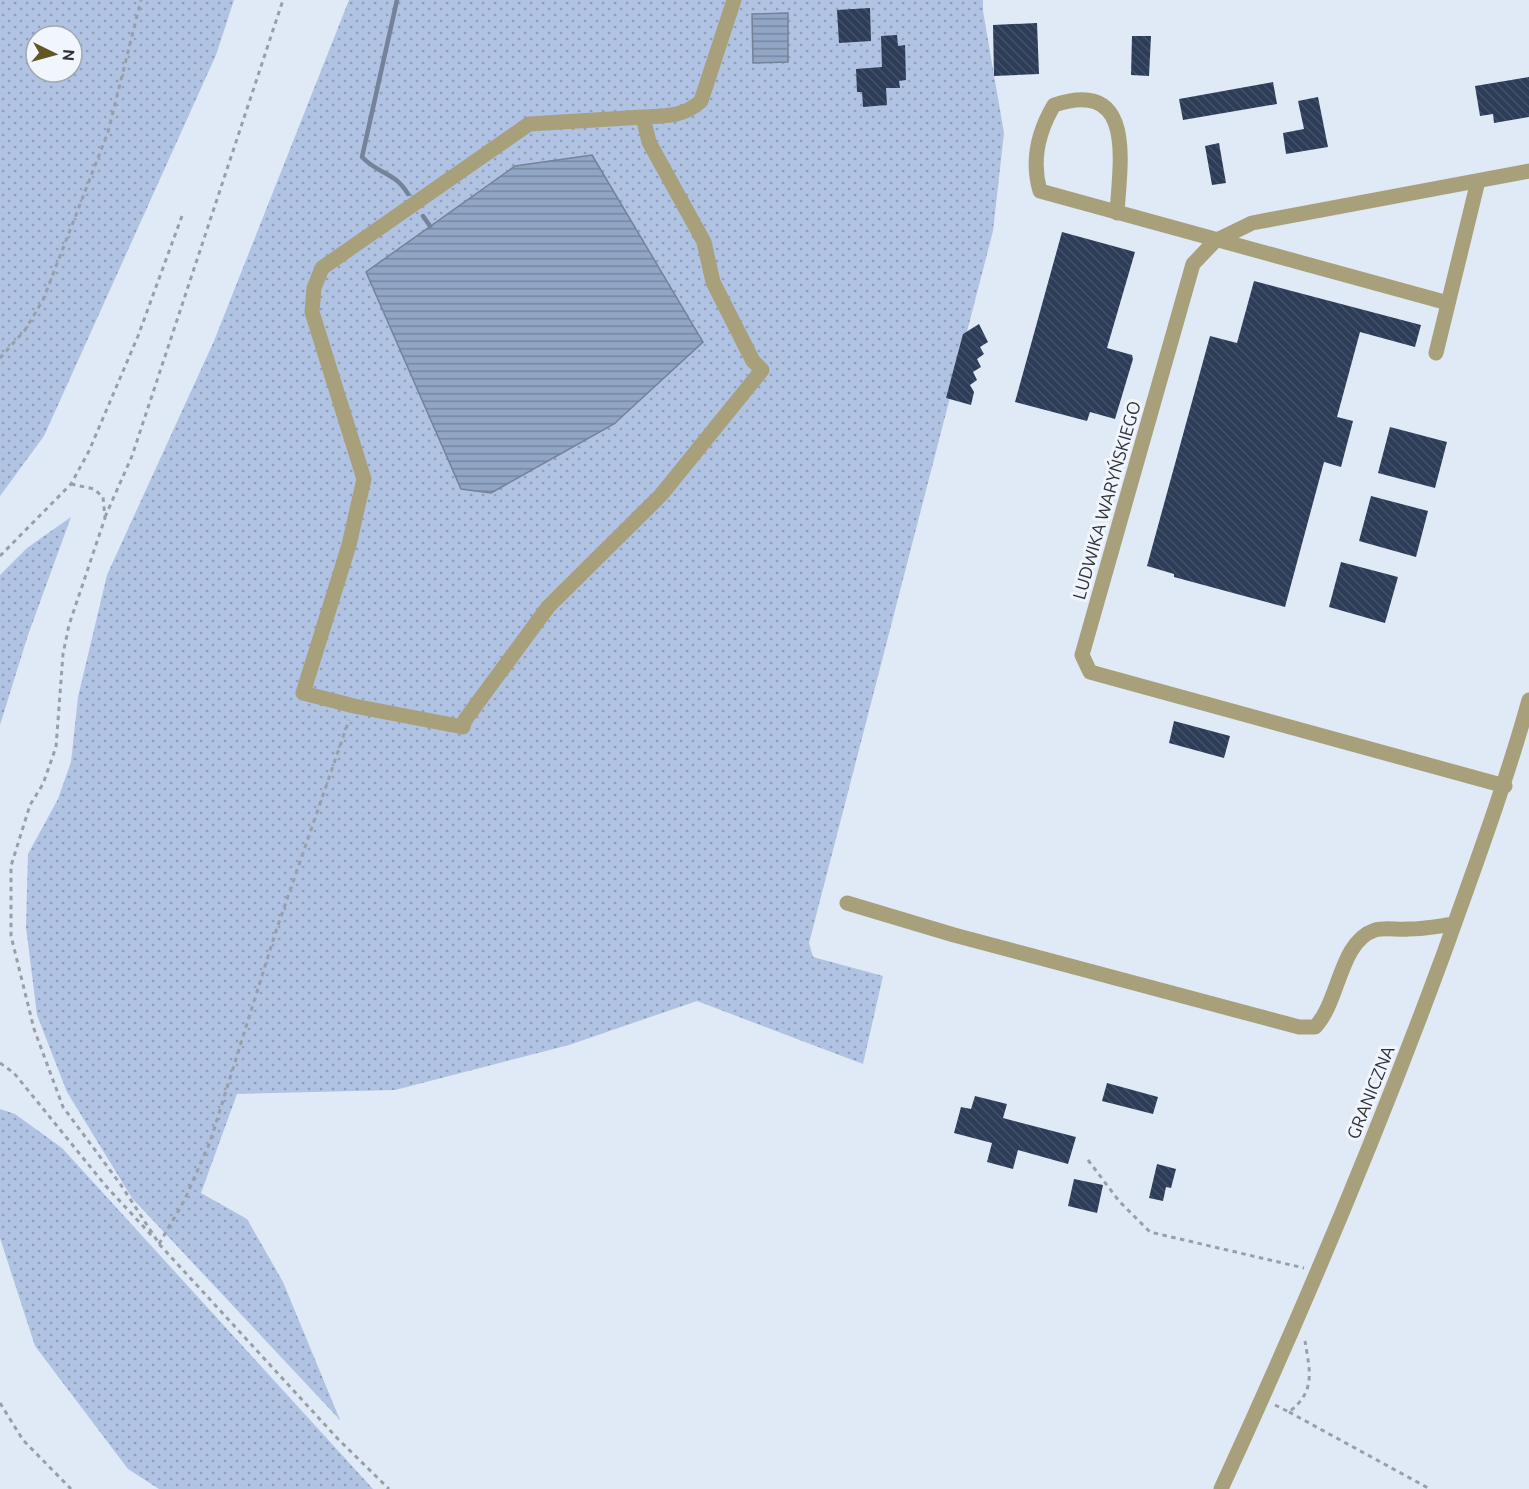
<svg xmlns="http://www.w3.org/2000/svg" width="1529" height="1489" font-family="Ubuntu,sans-serif">
<style>
.grass{fill:url(#grass-dots);fill-rule:evenodd}
.water{fill:url(#water-rules);stroke:#74829a;stroke-width:1.5}
.lines{fill:none;stroke-linecap:round;stroke-linejoin:round}
.stream{stroke:#74829a;stroke-width:4.5}
.building{fill:url(#building-back-hatch)}
.path{stroke:#989fa8;stroke-width:3;stroke-dasharray:4.5 4.5;stroke-linecap:butt}
.minor{stroke:#a7a07b;stroke-width:15}
.labels{text-anchor:middle;dominant-baseline:central;stroke-width:6;stroke-linejoin:round;paint-order:stroke}
.street-label{font-size:18px;fill:#2f3237;stroke:#f1f6fe}
</style>
<defs>
<pattern id="grass-dots" width="8" height="8" patternUnits="userSpaceOnUse" patternTransform="scale(1.5)"><rect width="8" height="8" fill="#b0c3e3"/><path d="M2 2h.1M6 6h.1" fill="none" stroke="#909fb9" stroke-width="1.8" stroke-linecap="round"/></pattern>
<pattern id="water-rules" width="6" height="5" patternUnits="userSpaceOnUse" patternTransform="scale(1.5)"><rect width="6" height="5" fill="#91a5c5"/><path d="M0 2.5h6" fill="none" stroke="#7787a1"/></pattern>
<pattern id="building-back-hatch" width="6" height="6" patternUnits="userSpaceOnUse" patternTransform="scale(1.5)"><rect width="6" height="6" fill="#2d3d58"/><path d="M-1 5l2 2M0 0l6 6M5-1l2 2" fill="none" stroke="#435168"/></pattern>
</defs>
<rect width="100%" height="100%" fill="#e0e9f6"/>
<path class="grass" d="M 0,0 L 234,0 L 216,55 L 44,436 L 0,496 ZM 36,36 L 72,36 L 72,72 L 36,72 Z
M 349,0 L 983,0 L 983,11 L 1004,133 L 993,231 L 809,943 L 813,957 L 883,976 L 863,1064 L 697,1001 L 569,1045 L 395,1090 L 237,1094 L 201,1193 L 247,1219 L 283,1282 L 340,1420 L 132,1198 L 67,1092 L 37,1015 L 26,927 L 28,854 L 58,799 L 71,762 L 78,697 L 107,575 L 214,341 Z
M 71,517 L 28,635 L 0,725 L 0,575 L 27,548 Z
M 0,1109 L 15,1114 L 62,1148 L 373,1489 L 159,1489 L 128,1469 L 35,1346 L 0,1238 Z"/>
<path class="water" d="M 788,13 L 788,62 L 753,63 L 752,14 Z
M 592,155 L 703,342 L 614,424 L 491,493 L 461,489 L 366,272 L 515,166 Z"/>
<g class="lines">
<path class="stream" d="M 397,0 L 362,157 C 379,175 394,171 408,194
M 423,216 L 430,226"/>
</g>
<path class="building" d="M 870,8 L 871,41 L 839,43 L 837,10 Z
M 1037,23 L 1039,74 L 994,76 L 993,25 Z
M 897,35 L 898,46 L 905,45 L 906,80 L 899,81 L 900,88 L 886,88 L 887,105 L 863,107 L 862,92 L 857,92 L 856,69 L 882,67 L 881,36 Z
M 1132,36 L 1151,36 L 1149,76 L 1131,75 Z
M 1529,77 L 1529,117 L 1494,123 L 1493,114 L 1480,116 L 1475,86 Z
M 1273,82 L 1277,104 L 1183,120 L 1179,99 Z
M 1318,97 L 1328,147 L 1286,154 L 1283,133 L 1304,129 L 1298,101 Z
M 1219,143 L 1226,183 L 1212,185 L 1205,146 Z
M 1062,232 L 1135,252 L 1107,348 L 1132,355 L 1133,359 L 1115,419 L 1090,412 L 1087,421 L 1015,402 Z
M 1254,281 L 1421,325 L 1415,347 L 1360,332 L 1337,417 L 1353,421 L 1341,467 L 1324,462 L 1285,607 L 1174,577 L 1174,574 L 1147,566 L 1210,336 L 1237,343 Z
M 979,324 L 988,342 L 980,347 L 984,354 L 977,359 L 981,367 L 973,372 L 977,380 L 970,385 L 974,392 L 971,405 L 946,398 L 963,334 Z
M 1390,427 L 1447,442 L 1435,488 L 1378,473 Z
M 1371,496 L 1428,511 L 1416,557 L 1359,541 Z
M 1341,562 L 1398,577 L 1385,623 L 1329,607 Z
M 1174,721 L 1230,736 L 1224,758 L 1169,743 Z
M 1107,1083 L 1158,1097 L 1153,1114 L 1102,1101 Z
M 975,1096 L 1007,1104 L 1003,1118 L 1076,1137 L 1068,1164 L 1018,1150 L 1013,1169 L 987,1162 L 992,1143 L 954,1133 L 961,1107 L 971,1109 Z
M 1157,1164 L 1176,1169 L 1171,1188 L 1166,1187 L 1163,1201 L 1149,1198 Z
M 1074,1179 L 1103,1185 L 1097,1213 L 1068,1206 Z"/>
<g class="lines">
<path class="path" d="M 0,358 L 25,330 L 43,300 L 108,132 L 141,0
M 71,484 L 94,489 L 103,497 L 105,518 L 69,625 L 63,654 L 56,747 L 43,784 L 30,805 L 11,866 L 11,936 L 34,1029 L 63,1107 L 121,1185 L 160,1245 L 338,1439 L 389,1489
M 105,517 L 132,456 L 283,0
M 0,556 L 71,484 L 89,451 L 138,336 L 182,216
M 0,1063 L 14,1073 L 105,1185 L 153,1237
M 1088,1160 L 1119,1201 L 1150,1232 L 1304,1268
M 159,1244 L 184,1201 L 210,1142 L 276,931 L 349,720
M 0,1403 L 23,1440 L 71,1489
M 1275,1405 L 1289,1412 C 1316,1391 1310,1372 1305,1341
M 1289,1412 L 1430,1489"/>
<path class="minor" d="M 643,117 L 529,124 L 322,268 L 314,288 L 312,312 L 364,479 L 349,545 L 303,693 L 354,706 L 463,727 L 465,720 L 548,607 L 661,495 L 762,370 L 753,361 L 713,282 L 704,242 L 649,142 L 643,117 C 666,116 683,117 701,101 L 734,0
M 1117,213 C 1120,162 1136,78 1054,105 C 1038,132 1031,160 1040,191 L 1448,303
M 1436,353 L 1478,181
M 1505,786 L 1090,672 L 1082,655 L 1193,264 L 1215,241 L 1252,223 L 1529,171
M 847,903 L 954,935 L 1299,1027 L 1315,1027 C 1340,1001 1339,942 1375,930 C 1384,927 1398,930 1408,929 C 1424,929 1439,926 1454,924
M 1221,1489 C 1302,1313 1377,1135 1444,953 C 1474,869 1505,786 1529,700"/>
</g>
<g class="labels">
<g class="street-label">
<text transform="translate(1106 500) rotate(-74)">LUDWIKA WARYŃSKIEGO</text>
<text transform="translate(1370 1092) rotate(-68)">GRANICZNA</text>
</g>
</g>
<g transform="translate(54 54) rotate(95)"><circle r="28" fill="#f1f6fe" stroke="#a3a8ae" stroke-width="1.5"/>
<path d="M0-4.5L10 22L0 15L-10 22Z" fill="#615723"/>
<text y="-9" font-size="16" font-weight="bold" text-anchor="middle" fill="#2f3237">N</text>
</g>
</svg>
